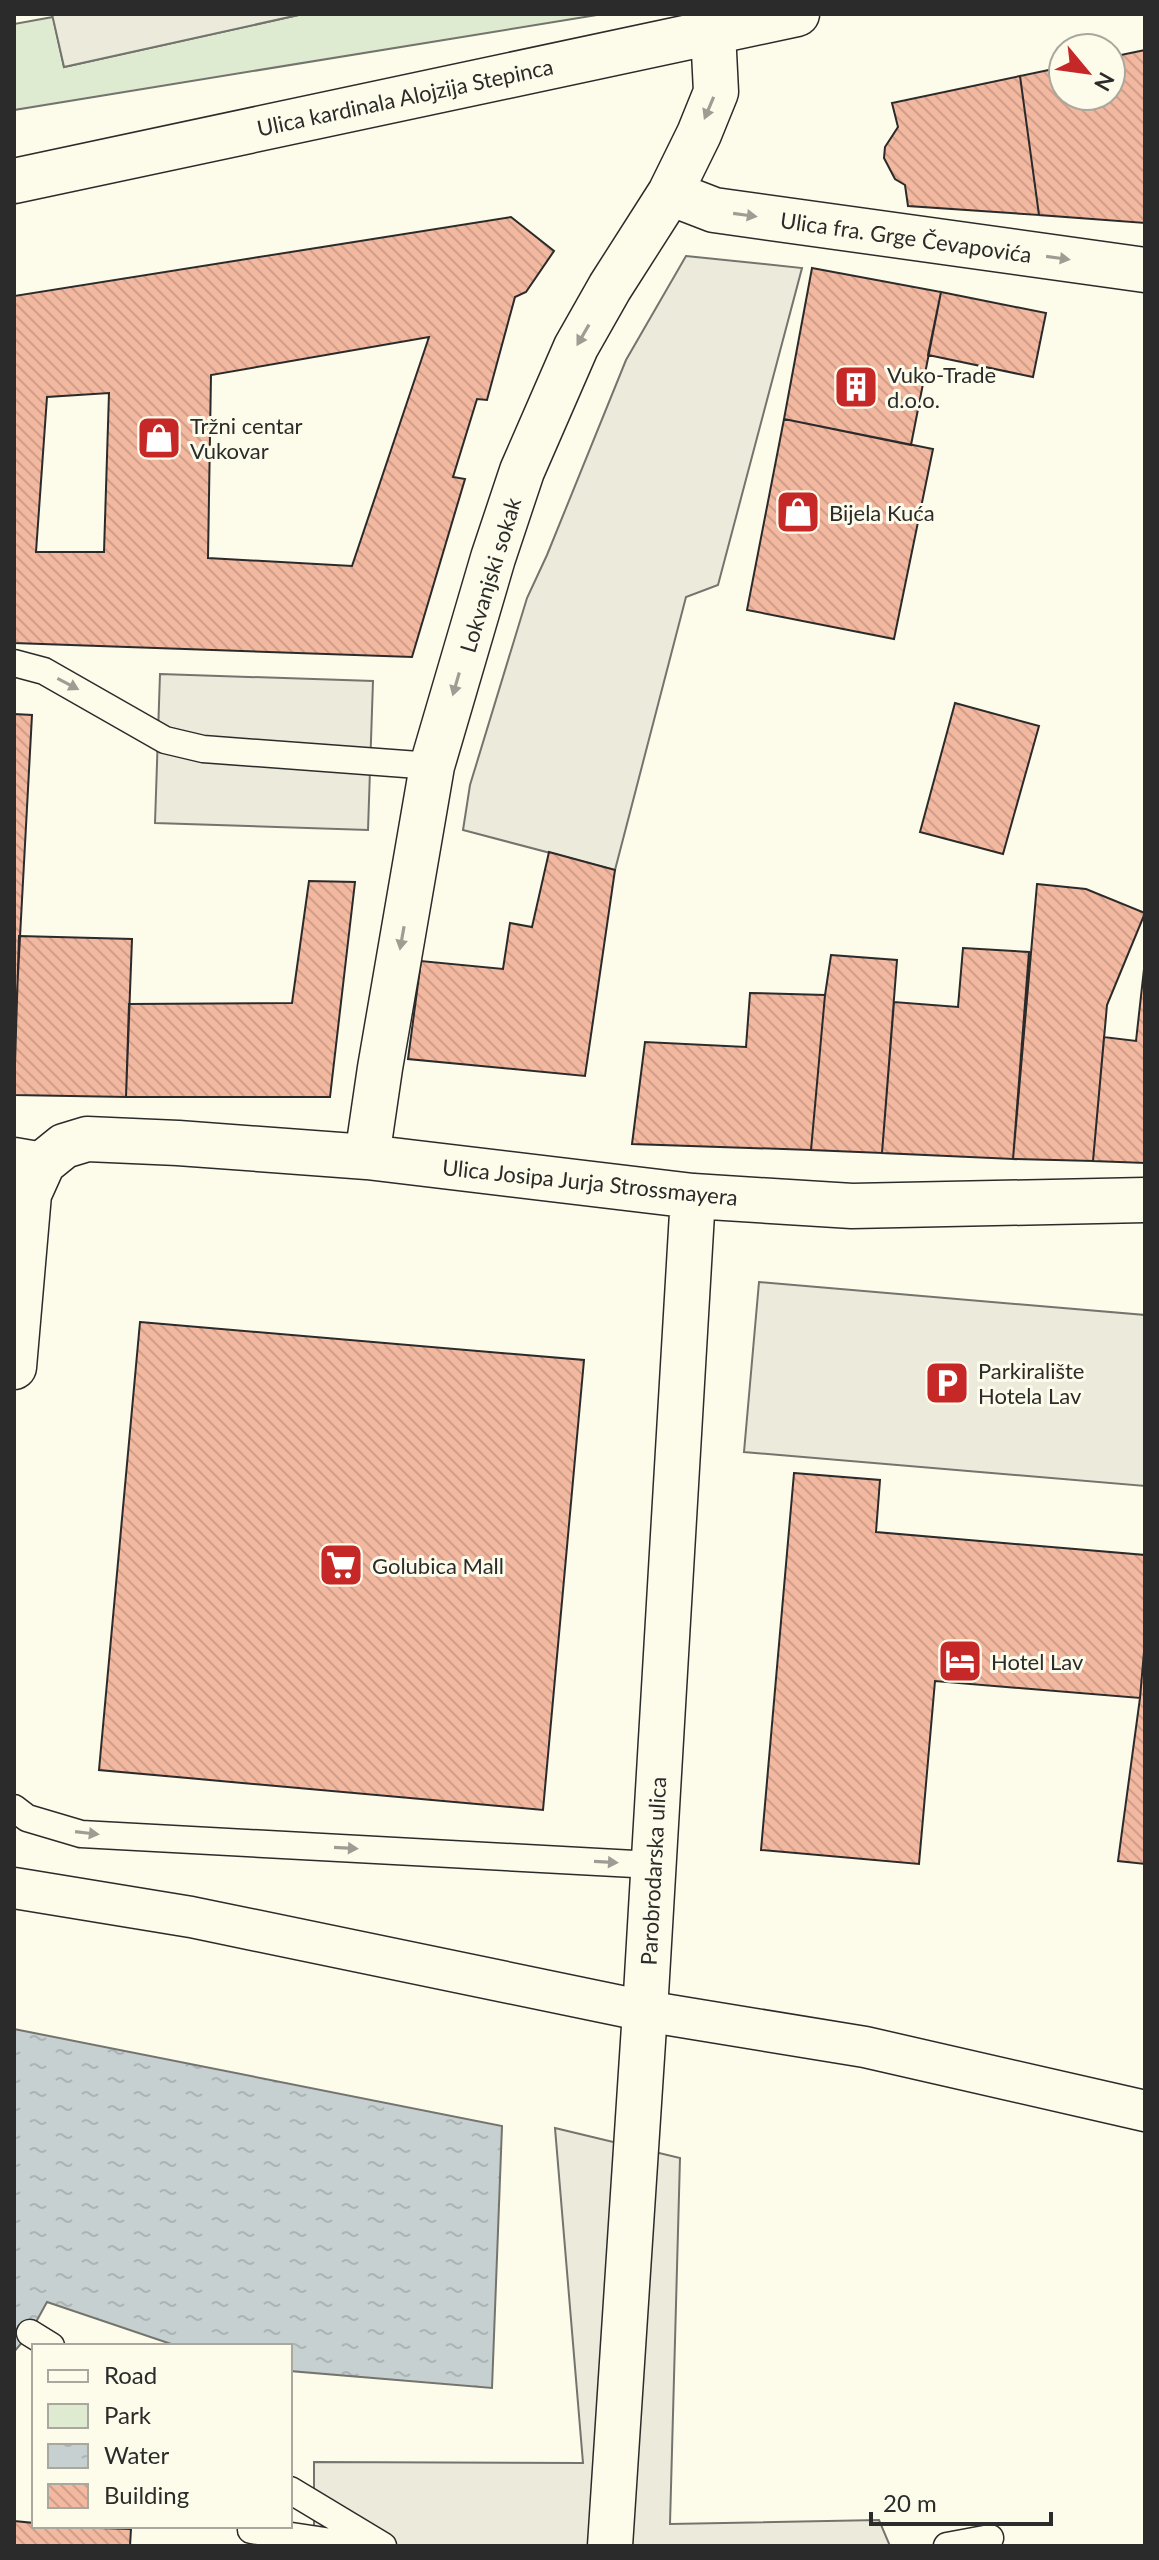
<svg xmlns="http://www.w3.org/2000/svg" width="1159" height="2560" font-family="Lato,sans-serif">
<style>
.green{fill:#deebd1;stroke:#74746e;stroke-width:2}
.parking{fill:#eceadb;stroke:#74746e;stroke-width:2}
.water{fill:url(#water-ripples);stroke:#74746e;stroke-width:2}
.building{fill:url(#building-back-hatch);stroke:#2b2b2b;stroke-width:2;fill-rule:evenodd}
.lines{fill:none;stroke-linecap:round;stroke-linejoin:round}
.service-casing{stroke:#2b2b2b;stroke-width:29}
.pedestrian-casing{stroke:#2b2b2b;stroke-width:43}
.minor-casing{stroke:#2b2b2b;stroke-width:47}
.primary-casing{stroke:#2b2b2b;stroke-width:47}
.service{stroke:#fdfbea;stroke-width:26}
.pedestrian{stroke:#fdfbea;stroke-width:40}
.minor{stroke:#fdfbea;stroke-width:44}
.primary{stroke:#fdfbea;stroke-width:44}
.oneway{fill:#9e9d94}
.labels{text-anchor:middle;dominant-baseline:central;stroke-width:6;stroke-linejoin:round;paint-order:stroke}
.street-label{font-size:22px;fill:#2b2b2b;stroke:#fdfbea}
.poi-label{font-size:22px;fill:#2b2b2b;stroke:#fdfbea;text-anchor:start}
</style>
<defs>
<pattern id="water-ripples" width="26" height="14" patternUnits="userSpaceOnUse" patternTransform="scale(2)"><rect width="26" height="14" fill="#c7d0d0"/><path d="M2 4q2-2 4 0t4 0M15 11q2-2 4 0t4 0" fill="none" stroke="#abb3b3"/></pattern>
<pattern id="building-back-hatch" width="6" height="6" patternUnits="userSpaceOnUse" patternTransform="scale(2)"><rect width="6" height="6" fill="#f2b8a0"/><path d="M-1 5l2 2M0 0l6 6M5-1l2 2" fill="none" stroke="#d09e8a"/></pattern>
</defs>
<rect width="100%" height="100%" fill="#fdfbea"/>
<path class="green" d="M 303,14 L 603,14 L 14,110 L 14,24 L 53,17 L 64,67 Z"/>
<path class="parking" d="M 52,14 L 303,14 L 64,67 Z
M 686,256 L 802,268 L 718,585 L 686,597 L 615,870 L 463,830 L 470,785 L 527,598 L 547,555 L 626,360 Z
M 160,674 L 373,681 L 368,830 L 155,823 Z
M 759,1282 L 1145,1315 L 1145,1486 L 744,1452 Z
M 555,2128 L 680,2158 L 670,2524 L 879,2520 L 890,2546 L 314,2546 L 314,2462 L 583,2463 Z"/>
<path class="water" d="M 14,2029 L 502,2126 L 492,2388 L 290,2371 L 290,2346 L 177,2346 L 47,2302 L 30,2333 L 14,2352 Z"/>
<path class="building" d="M 1145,50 L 1145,223 L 1039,215 L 1020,76 L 1063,67 L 1063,96 L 1111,96 L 1111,57 Z
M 1020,76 L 1039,215 L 908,206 L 905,185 L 895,179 L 884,158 L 885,147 L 898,127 L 892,103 Z
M 511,217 L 554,251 L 526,292 L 515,297 L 487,400 L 477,399 L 453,477 L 465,479 L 412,657 L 14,643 L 14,296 ZM 429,337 L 352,566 L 208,558 L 211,375 ZM 109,393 L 104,552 L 36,552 L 47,397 Z
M 812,268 L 941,292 L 911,445 L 784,419 Z
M 941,292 L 1046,313 L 1033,377 L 928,355 Z
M 784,419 L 933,449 L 894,639 L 747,610 Z
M 955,703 L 1039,726 L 1003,854 L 920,832 Z
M 14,714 L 32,715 L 14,1048 Z
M 549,852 L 615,870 L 585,1076 L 408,1059 L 421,961 L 503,969 L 510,923 L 532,927 Z
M 309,881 L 355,882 L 330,1097 L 126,1097 L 129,1004 L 292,1003 Z
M 1037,884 L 1086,889 L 1145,913 L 1107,1005 L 1093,1161 L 1013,1159 Z
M 19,936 L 132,939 L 126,1097 L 14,1095 Z
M 963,948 L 1029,952 L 1013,1159 L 882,1153 L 894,1002 L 958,1007 Z
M 831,955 L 897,960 L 882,1153 L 811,1150 L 825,995 Z
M 1145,960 L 1145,1163 L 1093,1161 L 1104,1037 L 1136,1041 Z
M 750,993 L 825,995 L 811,1150 L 632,1144 L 645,1042 L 746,1047 Z
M 140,1322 L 584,1360 L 543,1810 L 99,1770 Z
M 794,1473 L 880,1480 L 876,1532 L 1145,1555 L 1145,1640 L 1140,1698 L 935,1681 L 919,1864 L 761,1850 Z
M 1145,1640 L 1145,1864 L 1118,1861 L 1140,1698 Z
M 14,2521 L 34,2523 L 34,2526 L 131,2529 L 130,2546 L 14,2546 Z"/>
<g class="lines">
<g class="service-casing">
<path id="service" d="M 14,663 L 44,671 L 165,740 L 203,749 L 432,766
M 14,1808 L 27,1818 L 81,1834 L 653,1865
M 30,2333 L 51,2346
M 290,2490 L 383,2546
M 251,2530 L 358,2546
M 947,2546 L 990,2538"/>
</g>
<g class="pedestrian-casing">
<path id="pedestrian" d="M 14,1158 L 43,1163
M 14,1888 L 191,1917 L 645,2011 L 865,2047 L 1145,2111"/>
</g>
<g class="minor-casing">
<path id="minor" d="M 670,193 L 714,210 L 1145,270
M 367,1157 L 380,1068 L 432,766 L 493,558 L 522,471 L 576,347 L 610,287 L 670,193 L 699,134 L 716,92 L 713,32
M 14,1367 L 29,1194 L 43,1163 L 64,1146 L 87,1139 L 178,1143 L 367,1157 L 693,1196 L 852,1206 L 1145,1200
M 610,2546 L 645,2011 L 693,1196"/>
</g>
<g class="primary-casing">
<path id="primary" d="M 14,181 L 797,14"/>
</g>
<use href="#service" class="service"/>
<use href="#pedestrian" class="pedestrian"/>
<use href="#minor" class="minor"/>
<use href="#primary" class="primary"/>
</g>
<defs><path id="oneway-solid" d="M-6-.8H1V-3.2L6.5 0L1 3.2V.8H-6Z" transform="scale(2)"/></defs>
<g class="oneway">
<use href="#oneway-solid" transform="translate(709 108) rotate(113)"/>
<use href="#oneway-solid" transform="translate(745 215) rotate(8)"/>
<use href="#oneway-solid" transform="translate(1058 258) rotate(8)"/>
<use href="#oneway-solid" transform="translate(583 335) rotate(120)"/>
<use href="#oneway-solid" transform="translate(68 684) rotate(28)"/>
<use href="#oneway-solid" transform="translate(456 684) rotate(106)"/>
<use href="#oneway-solid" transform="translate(402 938) rotate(100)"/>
<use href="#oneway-solid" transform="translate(87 1833) rotate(7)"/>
<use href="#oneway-solid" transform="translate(346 1848) rotate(3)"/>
<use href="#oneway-solid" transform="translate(606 1862) rotate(3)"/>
</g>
<defs>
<g id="building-square" transform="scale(2.3)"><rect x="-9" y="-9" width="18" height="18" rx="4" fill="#c62828" stroke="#fdfbea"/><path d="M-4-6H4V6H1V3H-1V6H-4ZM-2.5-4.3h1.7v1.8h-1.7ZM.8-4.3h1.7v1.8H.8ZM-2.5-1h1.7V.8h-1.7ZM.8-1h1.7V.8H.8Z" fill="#fff"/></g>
<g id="shop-square" transform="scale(2.3)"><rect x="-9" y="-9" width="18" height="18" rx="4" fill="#c62828" stroke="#fdfbea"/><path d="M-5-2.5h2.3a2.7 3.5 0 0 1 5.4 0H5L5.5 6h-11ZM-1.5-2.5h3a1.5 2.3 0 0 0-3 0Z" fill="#fff"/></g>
<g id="parking-square" transform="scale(2.3)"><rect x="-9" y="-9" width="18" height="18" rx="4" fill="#c62828" stroke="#fdfbea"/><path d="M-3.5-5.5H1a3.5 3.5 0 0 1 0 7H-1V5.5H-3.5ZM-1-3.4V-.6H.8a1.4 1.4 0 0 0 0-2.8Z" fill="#fff"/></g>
<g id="supermarket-square" transform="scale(2.3)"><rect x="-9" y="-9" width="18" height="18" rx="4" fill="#c62828" stroke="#fdfbea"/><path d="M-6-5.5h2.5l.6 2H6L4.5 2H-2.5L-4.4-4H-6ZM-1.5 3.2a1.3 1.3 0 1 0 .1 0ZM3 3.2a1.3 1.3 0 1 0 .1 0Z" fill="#fff"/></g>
<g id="hotel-square" transform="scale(2.3)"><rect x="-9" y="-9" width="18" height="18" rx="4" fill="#c62828" stroke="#fdfbea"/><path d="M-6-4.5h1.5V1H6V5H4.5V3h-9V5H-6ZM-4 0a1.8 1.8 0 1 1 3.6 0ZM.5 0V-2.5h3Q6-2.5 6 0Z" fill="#fff"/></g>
</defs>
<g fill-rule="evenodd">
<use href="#building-square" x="856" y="387"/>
<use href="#shop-square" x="159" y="438"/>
<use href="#shop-square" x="798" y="512"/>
<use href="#parking-square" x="947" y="1383"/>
<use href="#supermarket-square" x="341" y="1565"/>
<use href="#hotel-square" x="960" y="1661"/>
</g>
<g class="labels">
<g class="street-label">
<text transform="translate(405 97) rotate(-12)">Ulica kardinala Alojzija Stepinca</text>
<text transform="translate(906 237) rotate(8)">Ulica fra. Grge Čevapovića</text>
<text transform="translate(490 575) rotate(-73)">Lokvanjski sokak</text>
<text transform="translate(590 1182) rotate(6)">Ulica Josipa Jurja Strossmayera</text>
<text transform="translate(653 1871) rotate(-87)">Parobrodarska ulica</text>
</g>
<g class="poi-label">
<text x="887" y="374">Vuko-Trade<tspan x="887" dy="25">d.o.o.</tspan></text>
<text x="190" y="425">Tržni centar<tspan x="190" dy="25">Vukovar</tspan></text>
<text x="829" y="512">Bijela Kuća</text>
<text x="978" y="1370">Parkiralište<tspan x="978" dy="25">Hotela Lav</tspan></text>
<text x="372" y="1565">Golubica Mall</text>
<text x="991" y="1661">Hotel Lav</text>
</g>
</g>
<rect width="1159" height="2560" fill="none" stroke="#2b2b2b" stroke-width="32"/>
<rect x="32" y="2344" width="260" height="184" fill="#fdfbea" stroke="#a9a89e" stroke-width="2"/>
<rect x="48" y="2370" width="40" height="12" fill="#fdfbea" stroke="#a9a89e" stroke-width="2"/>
<text x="104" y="2384" font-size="24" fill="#2b2b2b">Road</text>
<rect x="48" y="2404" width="40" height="24" fill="#deebd1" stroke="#a9a89e" stroke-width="2"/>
<text x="104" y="2424" font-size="24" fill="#2b2b2b">Park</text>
<rect x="48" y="2444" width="40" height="24" fill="url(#water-ripples)" stroke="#a9a89e" stroke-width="2"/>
<text x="104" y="2464" font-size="24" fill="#2b2b2b">Water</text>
<rect x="48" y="2484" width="40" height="24" fill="url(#building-back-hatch)" stroke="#a9a89e" stroke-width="2"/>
<text x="104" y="2504" font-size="24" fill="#2b2b2b">Building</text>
<g transform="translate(1087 72) rotate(119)"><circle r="38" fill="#fdfbea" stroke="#a9a89e" stroke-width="2"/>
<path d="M0-6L14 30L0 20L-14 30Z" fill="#c62828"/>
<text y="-12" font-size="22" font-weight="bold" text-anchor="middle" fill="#2b2b2b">N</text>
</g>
<path d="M871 2512v12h180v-12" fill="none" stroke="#2b2b2b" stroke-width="4"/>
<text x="883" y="2512" font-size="24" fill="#2b2b2b" stroke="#fdfbea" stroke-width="6" paint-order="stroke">20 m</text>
</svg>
